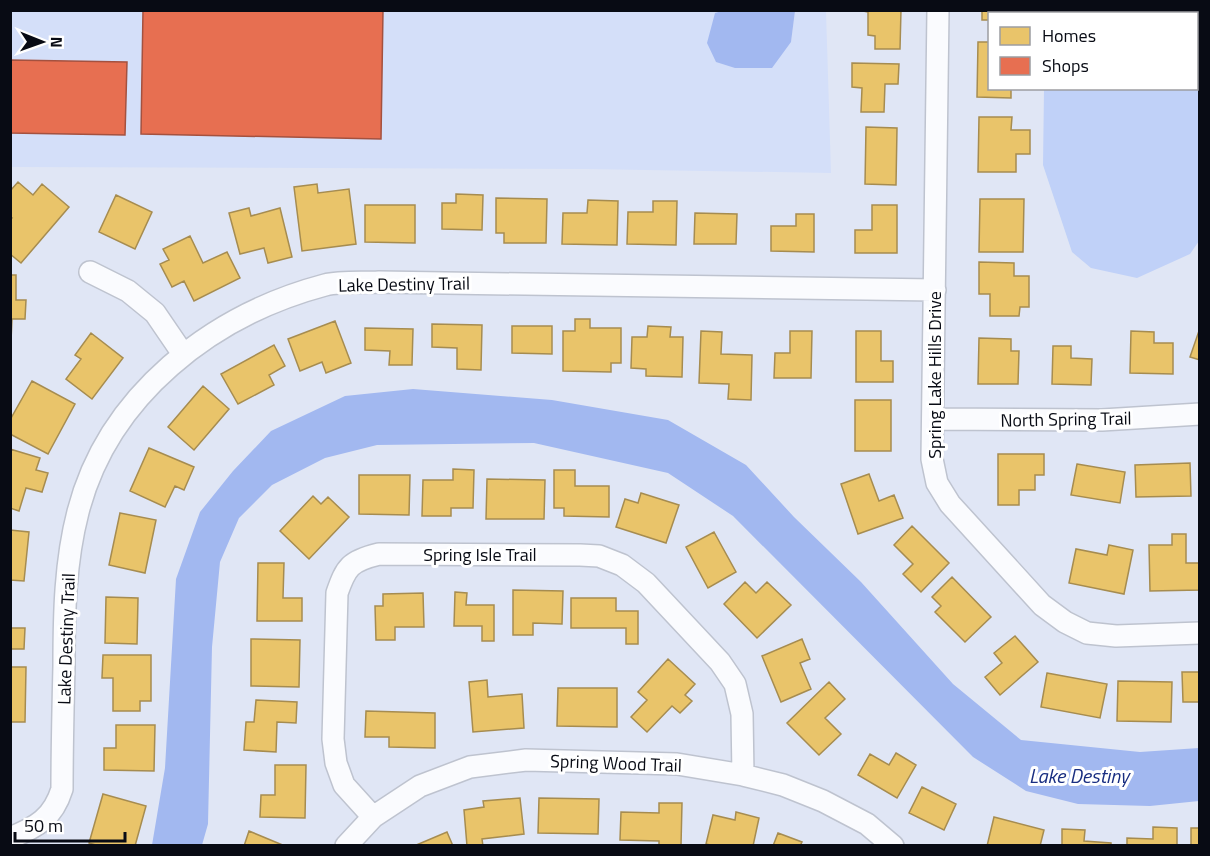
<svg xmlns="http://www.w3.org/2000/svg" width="1210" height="856" font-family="'Titillium Web',sans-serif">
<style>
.built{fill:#d4dff9}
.green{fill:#c0d1f8}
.water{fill:#a2b8f0}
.homes{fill:#e9c46a;stroke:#a68c50;stroke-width:1.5}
.shops{fill:#e76f51;stroke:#a4513f;stroke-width:1.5}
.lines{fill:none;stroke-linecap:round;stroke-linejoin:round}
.minor-casing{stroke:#bec3cf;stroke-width:24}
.minor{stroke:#fafbfe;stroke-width:21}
.labels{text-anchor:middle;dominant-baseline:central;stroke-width:6;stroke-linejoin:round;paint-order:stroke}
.street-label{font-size:18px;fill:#080b14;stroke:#fff}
.water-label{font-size:20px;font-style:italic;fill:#192e81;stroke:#fff}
</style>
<rect width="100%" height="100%" fill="#e0e6f5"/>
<path class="built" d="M 11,11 L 722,11 L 715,14 L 791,42 L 795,11 L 826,11 L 831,173 L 586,169 L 11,167 Z"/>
<path class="green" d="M 1082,11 L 1199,11 L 1199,241 L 1190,254 L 1137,278 L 1091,268 L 1072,252 L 1043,165 L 1044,89 L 1196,88 L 1196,14 L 1078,13 Z"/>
<path class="water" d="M 722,11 L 795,11 L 791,42 L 772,68 L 735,68 L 716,62 L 707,43 L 715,13 Z
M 413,389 L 552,400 L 668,420 L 746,465 L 794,517 L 861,582 L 953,684 L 1021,740 L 1140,752 L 1199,748 L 1199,801 L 1150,806 L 1078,804 L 1026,791 L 973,757 L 733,516 L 668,473 L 534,443 L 377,445 L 325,458 L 272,485 L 239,518 L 220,562 L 212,647 L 208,824 L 202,845 L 152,845 L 165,768 L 176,579 L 200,512 L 233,471 L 271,431 L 345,396 Z"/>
<path class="homes" d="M 858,10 L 901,10 L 900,49 L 875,49 L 875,36 L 868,35 L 868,12 Z
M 982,10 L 1010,10 L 1009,14 L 990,14 L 990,20 L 982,20 Z
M 978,42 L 990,42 L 990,88 L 1011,88 L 1011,98 L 977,97 Z
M 852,63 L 899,64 L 898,84 L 885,84 L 884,112 L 861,112 L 862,88 L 852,87 Z
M 979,117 L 1012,117 L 1011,130 L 1030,130 L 1030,154 L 1016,154 L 1016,172 L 978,172 Z
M 866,127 L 897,128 L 896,185 L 865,184 Z
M 18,182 L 33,195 L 42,184 L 69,207 L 21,263 L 10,254 L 10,220 L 12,218 L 10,217 L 10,191 Z
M 317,184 L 318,193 L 349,189 L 356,244 L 302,251 L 294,187 Z
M 456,194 L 483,195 L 482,230 L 442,229 L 442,203 L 456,203 Z
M 116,195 L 152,212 L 135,249 L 99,232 Z
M 496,198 L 547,199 L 546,243 L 504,243 L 504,233 L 496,233 Z
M 980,199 L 1024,199 L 1023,252 L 979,252 Z
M 588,200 L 618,201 L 617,245 L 562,244 L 563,213 L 587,213 Z
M 653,201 L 677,201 L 676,245 L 627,244 L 628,212 L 653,212 Z
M 365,205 L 415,205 L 415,243 L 365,242 Z
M 872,205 L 897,205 L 897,253 L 855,253 L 855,230 L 872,230 Z
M 249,208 L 251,216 L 280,208 L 292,257 L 268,263 L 264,248 L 240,254 L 229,213 Z
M 695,213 L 737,214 L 736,244 L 694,244 Z
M 796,214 L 814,214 L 814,252 L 771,251 L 771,226 L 796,226 Z
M 190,236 L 203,263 L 227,252 L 240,278 L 194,301 L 184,281 L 172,287 L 160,264 L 169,260 L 163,249 Z
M 979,262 L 1014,263 L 1014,276 L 1029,276 L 1029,307 L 1020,307 L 1019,316 L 990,316 L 990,294 L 979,294 Z
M 10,275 L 16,275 L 16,300 L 26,300 L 25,319 L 12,319 L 11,341 Z
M 575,319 L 590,319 L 590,328 L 621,328 L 621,363 L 611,363 L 611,372 L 563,371 L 563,331 L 575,331 Z
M 335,321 L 351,363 L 326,373 L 322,362 L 300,371 L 288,339 Z
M 432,324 L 482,325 L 481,370 L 457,369 L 457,348 L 432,347 Z
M 512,326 L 552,326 L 552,354 L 512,353 Z
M 648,326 L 671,327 L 670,337 L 683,337 L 682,377 L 646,376 L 646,369 L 631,368 L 632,337 L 647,337 Z
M 365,328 L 413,329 L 412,365 L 389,365 L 390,351 L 365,350 Z
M 1200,328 L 1200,360 L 1190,357 Z
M 701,331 L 722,332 L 721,354 L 752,355 L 751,400 L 728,399 L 729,384 L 699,383 Z
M 790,331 L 812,331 L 811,378 L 774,378 L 775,353 L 790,353 Z
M 856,331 L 881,331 L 881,361 L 893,361 L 893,382 L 856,382 Z
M 1131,331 L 1154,332 L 1154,343 L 1173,343 L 1173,374 L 1130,373 Z
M 91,333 L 123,358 L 92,399 L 66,379 L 81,359 L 75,355 Z
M 979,338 L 1011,339 L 1011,351 L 1019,351 L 1018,384 L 978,384 Z
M 274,345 L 285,366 L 269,375 L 274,385 L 238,404 L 221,374 Z
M 1053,346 L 1071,346 L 1071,358 L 1092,359 L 1091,385 L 1052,384 Z
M 32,381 L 75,404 L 48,454 L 10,434 L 10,420 Z
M 203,386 L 229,409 L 194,450 L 168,427 Z
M 855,400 L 891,400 L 891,451 L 855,451 Z
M 149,448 L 194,467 L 184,490 L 175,486 L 165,507 L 130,491 Z
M 10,449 L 40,458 L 36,470 L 48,473 L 42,492 L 26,488 L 19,511 L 10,508 Z
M 998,454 L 1044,454 L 1044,475 L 1035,475 L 1035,490 L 1019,490 L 1019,505 L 998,505 Z
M 1190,463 L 1191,496 L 1136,497 L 1135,465 Z
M 1077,464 L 1125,472 L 1120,503 L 1071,495 Z
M 453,469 L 474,470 L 473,508 L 451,508 L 451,516 L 422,516 L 423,480 L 453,480 Z
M 554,470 L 575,470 L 575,486 L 609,486 L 609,517 L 564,516 L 564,508 L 554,508 Z
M 869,474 L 879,501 L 894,495 L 903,518 L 858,534 L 841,484 Z
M 359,475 L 410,475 L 409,515 L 359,514 Z
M 487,479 L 545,480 L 544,519 L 486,519 Z
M 641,493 L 679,505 L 666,543 L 616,527 L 625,499 L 638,503 Z
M 313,496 L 321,504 L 328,497 L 349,517 L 309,559 L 280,531 Z
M 120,513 L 156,520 L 145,573 L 109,565 Z
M 912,526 L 949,563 L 921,592 L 903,574 L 913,564 L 894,545 Z
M 10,530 L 29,532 L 24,581 L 10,580 Z
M 714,532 L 736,572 L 708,588 L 686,547 Z
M 1172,534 L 1186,534 L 1186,563 L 1200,563 L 1200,590 L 1150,591 L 1149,545 L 1172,545 Z
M 1109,545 L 1133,550 L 1124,594 L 1069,583 L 1076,549 L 1107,555 Z
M 258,563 L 284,563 L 283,598 L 302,598 L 302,621 L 257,621 Z
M 952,577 L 991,617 L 965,642 L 935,612 L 941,606 L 932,597 Z
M 745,582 L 756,593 L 767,582 L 791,605 L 757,638 L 724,604 Z
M 513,590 L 563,591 L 562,624 L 533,623 L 533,635 L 513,635 Z
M 455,592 L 467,593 L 466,605 L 494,605 L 494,641 L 482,641 L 482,626 L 454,626 Z
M 423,593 L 424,627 L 395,627 L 395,640 L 376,640 L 375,606 L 383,606 L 383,594 Z
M 106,597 L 138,598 L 137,644 L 105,643 Z
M 571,598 L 616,598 L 616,611 L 638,611 L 638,644 L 626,644 L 626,628 L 571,628 Z
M 10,628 L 25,628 L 24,649 L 10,649 Z
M 1015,636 L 1038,662 L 1000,695 L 985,677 L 1002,663 L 994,653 Z
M 251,639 L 300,640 L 299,687 L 251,686 Z
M 802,639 L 810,659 L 800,663 L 811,689 L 781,702 L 762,656 Z
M 103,655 L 151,655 L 151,701 L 140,701 L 140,711 L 113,711 L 113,678 L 102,678 Z
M 668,659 L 695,684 L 685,695 L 692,701 L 680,713 L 672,706 L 647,732 L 631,717 L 647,700 L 638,692 Z
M 10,667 L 26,667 L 25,722 L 10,722 Z
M 1182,672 L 1200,672 L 1200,702 L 1183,702 Z
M 1047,673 L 1107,684 L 1100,718 L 1041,707 Z
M 487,680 L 488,697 L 522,694 L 524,728 L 473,732 L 469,682 Z
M 1118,681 L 1172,682 L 1171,722 L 1117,721 Z
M 829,682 L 845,699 L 825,718 L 841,734 L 819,755 L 787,723 Z
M 558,688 L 617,688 L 617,727 L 557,726 Z
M 256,700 L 297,702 L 296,723 L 277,722 L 276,752 L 244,750 L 246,722 L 254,722 Z
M 366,711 L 435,713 L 435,748 L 389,747 L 389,737 L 365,737 Z
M 116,725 L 155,725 L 154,771 L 104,770 L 104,748 L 116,748 Z
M 896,753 L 916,765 L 897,798 L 858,775 L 870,754 L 889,765 Z
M 275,765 L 306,765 L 305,818 L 260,817 L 261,795 L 275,795 Z
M 922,787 L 956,804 L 944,830 L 909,813 Z
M 103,794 L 146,806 L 135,846 L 99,846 L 89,843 Z
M 520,798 L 524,834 L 482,839 L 483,846 L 467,846 L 464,810 L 484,807 L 483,801 Z
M 539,798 L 599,799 L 598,834 L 538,833 Z
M 659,803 L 682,803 L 681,846 L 659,846 L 659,841 L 620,840 L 621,812 L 659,813 Z
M 736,812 L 759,818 L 753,846 L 714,846 L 706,844 L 713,815 L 735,820 Z
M 994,817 L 1044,830 L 1040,846 L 987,846 Z
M 1153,827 L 1177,828 L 1177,846 L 1127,846 L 1127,838 L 1153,839 Z
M 1191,828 L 1200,828 L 1200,846 L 1191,846 Z
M 1062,829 L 1085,830 L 1084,841 L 1111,843 L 1111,846 L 1062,846 Z
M 249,831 L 285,846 L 244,846 Z
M 447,832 L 453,846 L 414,846 Z
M 778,833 L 802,842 L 800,846 L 773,846 Z"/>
<path class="shops" d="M 143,10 L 383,10 L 381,139 L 141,134 Z
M 10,60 L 127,62 L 125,135 L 10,133 Z"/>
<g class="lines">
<g class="minor-casing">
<path id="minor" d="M 938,10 L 932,459 L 937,483 L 950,504 L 1042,605 L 1065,622 L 1087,633 L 1116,636 L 1200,633
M 90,272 L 128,291 L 155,313 L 183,354
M 933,419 L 1102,420 L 1200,414
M 373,817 L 344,785 L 336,763 L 333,739 L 337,593 C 346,567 350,561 379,554 L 580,555 L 599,556 L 622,565 L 646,583 L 720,662 L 735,684 L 742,714 L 743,775
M 10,838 C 37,827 53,818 62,789 C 62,748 63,707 64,666 C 64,614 65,562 78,512 C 108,395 212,315 325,285 C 341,281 362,283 379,282 L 935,290
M 346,846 L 373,817 L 420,786 L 470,767 L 526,760 L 677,764 L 743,775 L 783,785 L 823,801 L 867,824 L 893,846"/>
</g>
<use href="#minor" class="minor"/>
</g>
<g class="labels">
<g class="street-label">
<text transform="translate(404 284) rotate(-1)">Lake Destiny Trail</text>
<text transform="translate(934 375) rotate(-90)">Spring Lake Hills Drive</text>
<text transform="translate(1066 419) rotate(-1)">North Spring Trail</text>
<text x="480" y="554">Spring Isle Trail</text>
<text transform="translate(66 639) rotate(-88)">Lake Destiny Trail</text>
<text transform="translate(616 763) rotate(2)">Spring Wood Trail</text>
</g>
<g class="water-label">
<text x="1079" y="775">Lake Destiny</text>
</g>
</g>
<rect width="1210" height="856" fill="none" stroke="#080b14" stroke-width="24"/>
<rect x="988" y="12" width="210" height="78" fill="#ffffff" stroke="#9c9da1" stroke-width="1.5"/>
<rect x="1000" y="27" width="30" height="18" fill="#e9c46a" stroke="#9c9da1" stroke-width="1.5"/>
<text x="1042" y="42" font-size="18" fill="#080b14">Homes</text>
<rect x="1000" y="57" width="30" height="18" fill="#e76f51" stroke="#9c9da1" stroke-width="1.5"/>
<text x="1042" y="72" font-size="18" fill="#080b14">Shops</text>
<g transform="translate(42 42) rotate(91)" stroke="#ffffff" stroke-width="4.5" paint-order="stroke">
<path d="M0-4.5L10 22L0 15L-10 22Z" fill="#080b14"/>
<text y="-9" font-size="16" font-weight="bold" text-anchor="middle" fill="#080b14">N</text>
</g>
<path d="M15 832v9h110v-9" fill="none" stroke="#080b14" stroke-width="3"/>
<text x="24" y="832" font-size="18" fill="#080b14" stroke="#ffffff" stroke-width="4.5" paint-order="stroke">50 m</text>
</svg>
